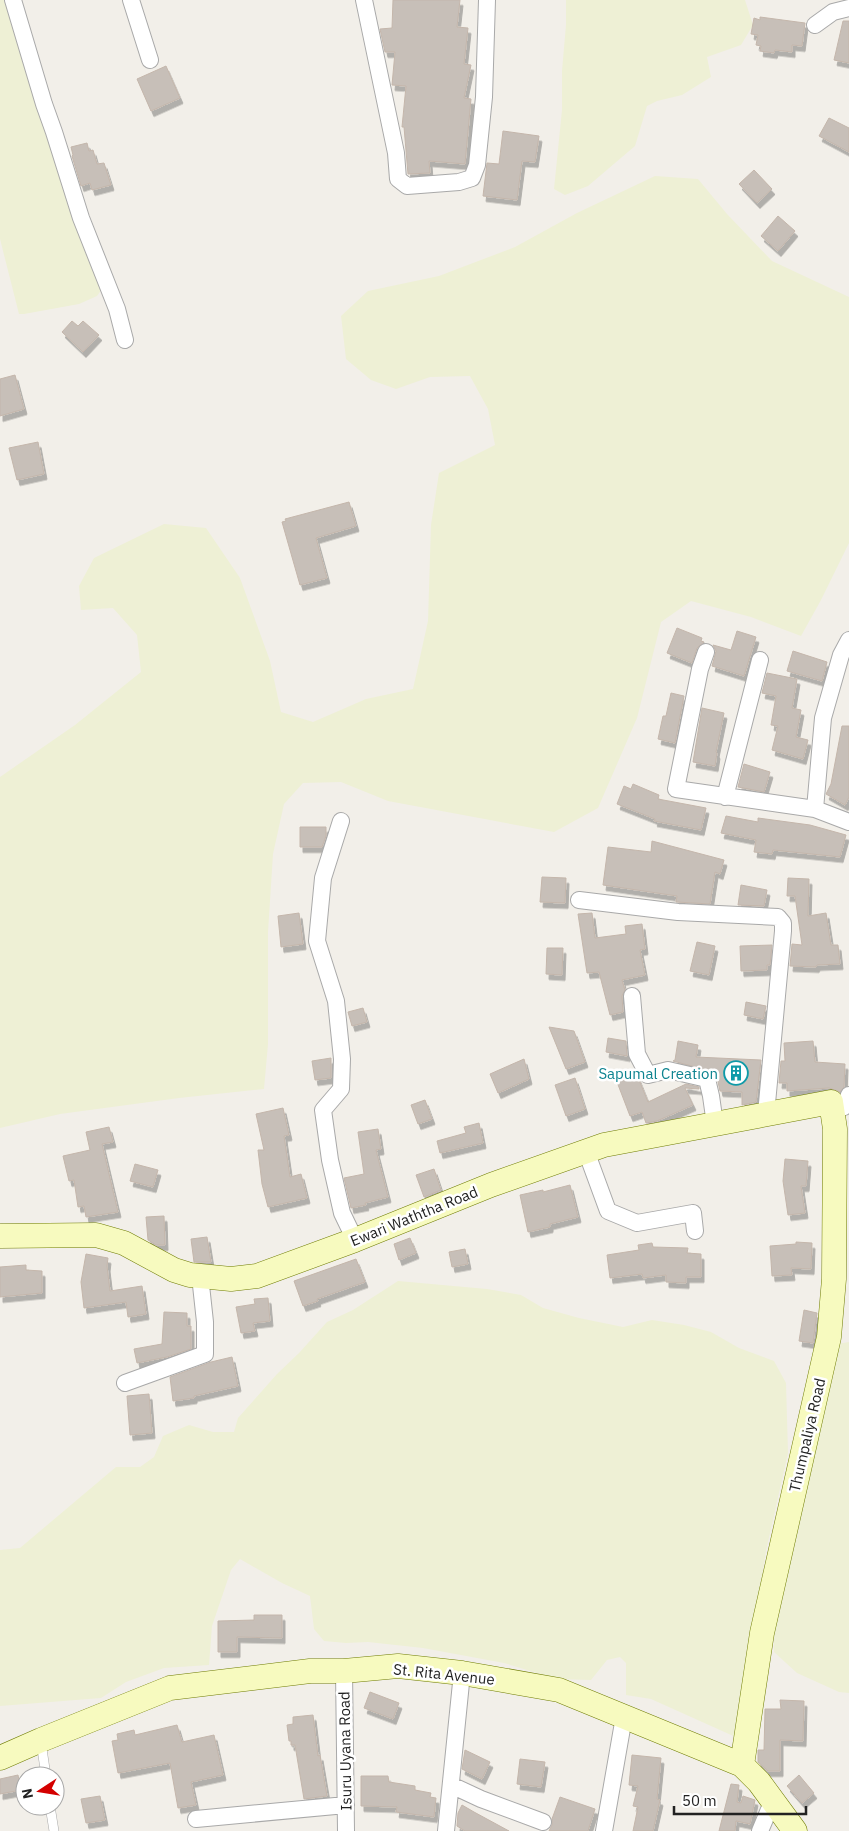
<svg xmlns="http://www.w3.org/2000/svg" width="849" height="1831" font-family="'IBM Plex Sans',sans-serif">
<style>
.farmland{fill:#eef0d5}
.building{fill:#c7bfb8;stroke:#c4b6ab;filter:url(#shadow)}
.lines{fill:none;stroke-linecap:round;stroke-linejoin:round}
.lane-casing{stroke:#a9a9a9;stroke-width:10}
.street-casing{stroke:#a9a9a9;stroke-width:18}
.secondary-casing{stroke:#707d05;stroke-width:25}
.lane{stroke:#fff;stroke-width:9}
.street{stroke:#fff;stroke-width:16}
.secondary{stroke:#f7fabf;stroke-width:24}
.labels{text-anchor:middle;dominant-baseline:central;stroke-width:5;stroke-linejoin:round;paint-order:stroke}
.culture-label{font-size:15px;fill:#0d838f;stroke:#fff;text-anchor:end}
.street-label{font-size:15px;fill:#222;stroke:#fff}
</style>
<defs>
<filter id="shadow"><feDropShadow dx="3" dy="5.5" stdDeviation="0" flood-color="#0004"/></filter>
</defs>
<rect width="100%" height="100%" fill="#f2efe9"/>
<path class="farmland" d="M 0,0 L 7,0 L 102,289 L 97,296 L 79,304 L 24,314 L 19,314 L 0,239 Z
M 566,0 L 745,0 L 753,25 L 741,45 L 707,57 L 711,77 L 682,95 L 657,101 L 647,106 L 635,146 L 588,186 L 565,195 L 554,189 L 562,110 L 562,71 L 566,25 Z
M 655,176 L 698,179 L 727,214 L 772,261 L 849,297 L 849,543 L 821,600 L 801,636 L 751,617 L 691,601 L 661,622 L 637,718 L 598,808 L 554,832 L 388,801 L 341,782 L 303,783 L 284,804 L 273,854 L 268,932 L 268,1044 L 264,1089 L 179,1098 L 60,1114 L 0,1128 L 0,777 L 75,725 L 141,672 L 137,635 L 113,608 L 81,610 L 79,586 L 94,558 L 164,524 L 206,528 L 240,578 L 270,661 L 281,712 L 313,722 L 366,699 L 413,689 L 428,621 L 431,525 L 439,473 L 495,445 L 488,409 L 470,376 L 430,377 L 396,389 L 371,380 L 346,359 L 341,316 L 368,291 L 439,276 L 515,247 L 577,213 Z
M 398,1281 L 487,1289 L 521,1295 L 543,1308 L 579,1318 L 623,1327 L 652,1320 L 684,1325 L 711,1332 L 739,1348 L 774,1361 L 786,1383 L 788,1453 L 766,1551 L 745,1683 L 740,1739 L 651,1699 L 626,1695 L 626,1663 L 620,1657 L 607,1660 L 591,1680 L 557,1679 L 504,1663 L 423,1648 L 368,1642 L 346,1643 L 324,1641 L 314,1629 L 310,1596 L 282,1583 L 240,1559 L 231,1570 L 212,1626 L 209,1665 L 164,1668 L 126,1682 L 101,1698 L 0,1706 L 0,1550 L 20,1548 L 116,1467 L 140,1467 L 154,1457 L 163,1436 L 189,1425 L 213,1432 L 234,1432 L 238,1418 L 277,1374 L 299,1353 L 327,1322 L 353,1310 Z
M 849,1342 L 849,1693 L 839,1692 L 797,1673 L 774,1652 L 774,1622 L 837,1344 Z"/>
<path class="building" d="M 393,0 L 460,0 L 457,27 L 468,28 L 464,64 L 471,65 L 464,98 L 471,99 L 465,164 L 429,161 L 430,173 L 408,174 L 404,127 L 402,127 L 406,86 L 392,85 L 395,52 L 385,52 L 380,29 L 392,28 Z
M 760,17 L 805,23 L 802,46 L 792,45 L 792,52 L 775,50 L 774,53 L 760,51 L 761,46 L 756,45 L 758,35 L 751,34 L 754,18 L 760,20 Z
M 843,21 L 849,21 L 849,63 L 834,60 Z
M 166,66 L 180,98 L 151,111 L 137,79 Z
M 829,118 L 849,128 L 849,152 L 819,136 Z
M 503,131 L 539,136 L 535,162 L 522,161 L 517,200 L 483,196 L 487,163 L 499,164 Z
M 87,143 L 89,151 L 93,150 L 97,164 L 104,163 L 111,185 L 92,190 L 90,183 L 81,186 L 72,156 L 73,155 L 71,147 Z
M 754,170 L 772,189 L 757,203 L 739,184 Z
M 778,216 L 795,231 L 778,251 L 761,236 Z
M 72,321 L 78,326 L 83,321 L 99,335 L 83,352 L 62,332 Z
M 15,375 L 24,409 L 0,416 L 0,379 Z
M 38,442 L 44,474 L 17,480 L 9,448 Z
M 349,502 L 356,526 L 316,538 L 327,578 L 300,585 L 282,522 L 286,521 L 285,519 Z
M 677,628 L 702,638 L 701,641 L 704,642 L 697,648 L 692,663 L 667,653 Z
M 737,631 L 756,637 L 744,676 L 712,666 L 716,651 L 713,645 L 731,650 Z
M 793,651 L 827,662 L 822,681 L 787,671 Z
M 767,673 L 797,679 L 792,708 L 801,710 L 796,737 L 808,740 L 803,759 L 772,750 L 778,726 L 771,725 L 776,696 L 762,693 Z
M 671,693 L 684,696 L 675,743 L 658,739 L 663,716 L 666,716 Z
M 702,708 L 724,713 L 716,752 L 717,753 L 715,766 L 693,762 Z
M 842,726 L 849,726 L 849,797 L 845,805 L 826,794 L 831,784 Z
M 744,764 L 770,772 L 764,792 L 738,787 Z
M 633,784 L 659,795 L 658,799 L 706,808 L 701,830 L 654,821 L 655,819 L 617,804 L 624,786 L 631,789 Z
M 726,816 L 758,822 L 758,818 L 810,825 L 846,835 L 840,857 L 773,850 L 772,854 L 754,852 L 756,840 L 721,833 Z
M 300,827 L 326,827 L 326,836 L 322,847 L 300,847 Z
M 652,841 L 724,860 L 720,874 L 715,872 L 710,904 L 676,902 L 677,896 L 603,885 L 608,847 L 651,852 Z
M 542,877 L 566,878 L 565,903 L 540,902 Z
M 788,878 L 809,879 L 808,916 L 826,913 L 831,945 L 838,945 L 840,964 L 817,965 L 816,967 L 790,966 L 792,944 L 802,945 L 795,896 L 787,896 Z
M 741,885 L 767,890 L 764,906 L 738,905 Z
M 299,913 L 303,944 L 281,947 L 278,916 Z
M 592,913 L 595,938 L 626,934 L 625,926 L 642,924 L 645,949 L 640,950 L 645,975 L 622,980 L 625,990 L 622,996 L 623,1012 L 610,1015 L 599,972 L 587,973 L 578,914 Z
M 697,942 L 715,946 L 709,975 L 690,971 Z
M 772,945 L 770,965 L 767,965 L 767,970 L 741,971 L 740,946 Z
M 547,948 L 563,948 L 562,975 L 546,974 Z
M 746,1002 L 766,1006 L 763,1019 L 744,1015 Z
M 363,1008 L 367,1022 L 352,1026 L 348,1012 Z
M 549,1027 L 574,1031 L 585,1062 L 566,1069 Z
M 608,1038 L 626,1041 L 627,1056 L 606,1052 Z
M 678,1041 L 698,1045 L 696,1057 L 761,1060 L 756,1102 L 742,1105 L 742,1092 L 720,1091 L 717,1077 L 714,1072 L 673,1061 L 675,1060 Z
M 813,1041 L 815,1062 L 845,1064 L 844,1087 L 840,1092 L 829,1088 L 787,1091 L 787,1083 L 779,1083 L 781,1061 L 785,1061 L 784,1043 Z
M 331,1058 L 331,1078 L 315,1080 L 312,1061 Z
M 524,1059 L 529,1079 L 498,1093 L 490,1074 Z
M 637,1075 L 648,1102 L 686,1084 L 699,1087 L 699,1089 L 685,1088 L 693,1105 L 657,1121 L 646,1123 L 642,1112 L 630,1116 L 617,1082 Z
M 575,1078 L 585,1109 L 566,1116 L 555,1085 Z
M 425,1100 L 432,1119 L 418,1124 L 411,1105 Z
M 283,1108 L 289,1135 L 284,1136 L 290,1177 L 301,1174 L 307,1198 L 268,1207 L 262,1184 L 258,1150 L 264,1150 L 256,1114 Z
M 479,1123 L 483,1143 L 440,1153 L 437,1141 L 466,1133 L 464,1127 Z
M 109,1127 L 113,1142 L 102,1144 L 118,1212 L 86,1217 L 84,1206 L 78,1207 L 74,1180 L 69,1181 L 63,1156 L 90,1150 L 86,1132 Z
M 378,1129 L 381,1149 L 376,1150 L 388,1197 L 365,1203 L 366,1205 L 351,1208 L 344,1178 L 364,1174 L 358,1132 Z
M 785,1159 L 808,1161 L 806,1186 L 801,1186 L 805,1213 L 788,1215 L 783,1181 Z
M 135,1164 L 158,1170 L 153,1187 L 130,1181 Z
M 434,1169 L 441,1190 L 424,1197 L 416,1175 Z
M 570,1185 L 578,1217 L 550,1224 L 550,1227 L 528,1232 L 520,1195 L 543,1190 L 543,1192 Z
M 164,1216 L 165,1245 L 156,1245 L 148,1240 L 146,1217 Z
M 207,1237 L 211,1262 L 194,1262 L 191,1239 Z
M 410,1238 L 416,1253 L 399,1260 L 394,1244 Z
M 796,1242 L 812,1243 L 811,1269 L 791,1268 L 792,1275 L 772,1276 L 770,1246 L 796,1244 Z
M 652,1243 L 653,1247 L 688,1248 L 687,1253 L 701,1254 L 701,1277 L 686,1277 L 686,1283 L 666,1282 L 666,1275 L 643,1278 L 642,1274 L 610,1278 L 607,1255 L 639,1250 L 638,1245 Z
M 465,1249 L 468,1264 L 452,1267 L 449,1252 Z
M 86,1254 L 108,1258 L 107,1266 L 110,1291 L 142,1286 L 146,1314 L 128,1317 L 126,1302 L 84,1308 L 81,1282 Z
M 356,1259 L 365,1282 L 317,1299 L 318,1301 L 303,1306 L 294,1281 Z
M 26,1265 L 26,1270 L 42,1271 L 42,1293 L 0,1297 L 0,1267 Z
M 268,1298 L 270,1321 L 253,1323 L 255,1331 L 241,1333 L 236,1307 L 255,1304 L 254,1299 Z
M 804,1310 L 817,1313 L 813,1343 L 799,1341 Z
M 164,1312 L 187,1313 L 187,1326 L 191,1326 L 191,1349 L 167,1357 L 137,1363 L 134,1349 L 162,1344 Z
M 232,1357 L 238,1386 L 194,1396 L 194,1398 L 173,1401 L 170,1377 L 211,1362 Z
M 149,1394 L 152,1433 L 130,1435 L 127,1396 Z
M 254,1615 L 282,1615 L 282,1638 L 237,1637 L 237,1652 L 218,1652 L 218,1621 L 254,1620 Z
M 370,1692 L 399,1703 L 393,1719 L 364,1708 Z
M 780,1700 L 804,1701 L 803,1741 L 780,1740 L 780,1771 L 768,1771 L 758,1762 L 758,1750 L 764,1750 L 765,1709 L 781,1709 Z
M 313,1715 L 318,1756 L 320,1755 L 327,1796 L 304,1799 L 295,1745 L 291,1745 L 291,1741 L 289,1741 L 287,1725 L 293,1724 L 293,1717 Z
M 177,1725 L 182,1742 L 214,1735 L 223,1775 L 191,1782 L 196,1805 L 178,1808 L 170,1763 L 118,1773 L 112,1741 L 118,1740 L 117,1734 L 134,1730 L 135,1735 Z
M 465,1750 L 490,1762 L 482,1779 L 462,1769 Z
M 632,1755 L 661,1758 L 657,1799 L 660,1800 L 653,1831 L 633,1831 L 638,1807 L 633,1806 L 638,1786 L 629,1785 Z
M 520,1759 L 545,1762 L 541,1787 L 517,1784 Z
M 18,1775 L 21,1790 L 0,1794 L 0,1779 Z
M 799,1775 L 814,1793 L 802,1803 L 787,1786 Z
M 361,1776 L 388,1776 L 389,1782 L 415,1786 L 415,1790 L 431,1793 L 430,1797 L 436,1798 L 434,1817 L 396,1812 L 397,1807 L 361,1806 Z
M 731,1784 L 739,1785 L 737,1802 L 741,1803 L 743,1796 L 755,1800 L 750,1824 L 736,1821 L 735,1831 L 719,1831 Z
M 100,1796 L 105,1820 L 86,1823 L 81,1799 Z
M 560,1797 L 595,1809 L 588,1831 L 549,1831 L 552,1825 L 552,1819 Z
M 462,1805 L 474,1812 L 509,1831 L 465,1831 L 457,1826 L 458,1813 Z"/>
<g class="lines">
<g class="lane-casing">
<path id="lane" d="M 41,1742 L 46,1776
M 50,1806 L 54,1831"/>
</g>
<g class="street-casing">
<path id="street" d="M 13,0 L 44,104 L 54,132 L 81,218 L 117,309 L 125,340
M 131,0 L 150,60
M 364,0 L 396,153 L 398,179 L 407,186 L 459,182 L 472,178 L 477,165 L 484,97 L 487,0
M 815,25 L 833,12 L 849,8
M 849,640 L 841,655 L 823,718 L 815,809 L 849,822
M 706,652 L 700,669 L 676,789 L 815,809
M 725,797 L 760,660
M 341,821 L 323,878 L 317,941 L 336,1001 L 342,1059 L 341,1089 L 323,1110 L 330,1160 L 342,1213 L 355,1240
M 579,900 L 678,912 L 778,917 L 783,923 L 783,931 L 766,1114
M 632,996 L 637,1054 L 648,1075 L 668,1070 L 707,1079 L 711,1096 L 715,1124
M 844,1107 L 849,1095
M 586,1151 L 608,1211 L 637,1223 L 693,1213 L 695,1231
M 125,1383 L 205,1354 L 205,1322 L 200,1276
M 344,1671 L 346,1831
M 451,1785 L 481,1799 L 543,1822
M 196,1819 L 346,1805
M 446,1831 L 462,1673
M 604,1831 L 624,1717
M 760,1831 L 773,1800"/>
</g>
<g class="secondary-casing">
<path id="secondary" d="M 0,1236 L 96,1235 L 124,1243 L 174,1270 L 190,1275 L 231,1279 L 257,1276 L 355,1240 L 491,1185 L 604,1145 L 831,1102
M 0,1758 L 41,1740 L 170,1688 L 310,1671 L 344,1671 L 398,1666 L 462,1673 L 559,1690 L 742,1765 L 759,1782 L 795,1831
M 742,1765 L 762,1633 L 829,1337 L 834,1279 L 835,1129 L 831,1102"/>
</g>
<use href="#lane" class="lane"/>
<use href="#street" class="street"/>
<use href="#secondary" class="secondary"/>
</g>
<defs>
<g id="building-ring" transform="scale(1.25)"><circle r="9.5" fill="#fff" stroke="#0f9aa8" stroke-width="1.5"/><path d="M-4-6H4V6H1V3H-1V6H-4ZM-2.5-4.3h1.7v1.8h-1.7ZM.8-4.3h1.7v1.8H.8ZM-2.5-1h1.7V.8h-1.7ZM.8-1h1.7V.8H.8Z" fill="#0f9aa8"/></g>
</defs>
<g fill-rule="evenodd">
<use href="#building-ring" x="736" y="1073"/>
</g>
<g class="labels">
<g class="culture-label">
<text x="718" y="1073">Sapumal Creation</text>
</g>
<g class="street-label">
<text transform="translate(414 1216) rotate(-22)">Ewari Waththa Road</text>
<text transform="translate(807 1435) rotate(-77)">Thumpaliya Road</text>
<text transform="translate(444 1674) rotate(6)">St. Rita Avenue</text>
<text transform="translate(345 1751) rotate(-91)">Isuru Uyana Road</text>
</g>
</g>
<g transform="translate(40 1791) rotate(258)"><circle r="24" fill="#ffffff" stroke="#a7a7a7"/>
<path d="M0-4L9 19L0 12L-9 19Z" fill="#d40000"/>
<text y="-8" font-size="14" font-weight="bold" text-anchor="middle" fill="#222222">N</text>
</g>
<path d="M674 1806v8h132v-8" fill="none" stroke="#222222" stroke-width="2.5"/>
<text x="682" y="1806" font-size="15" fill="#222222" stroke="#ffffff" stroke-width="4" paint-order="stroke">50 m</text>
</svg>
